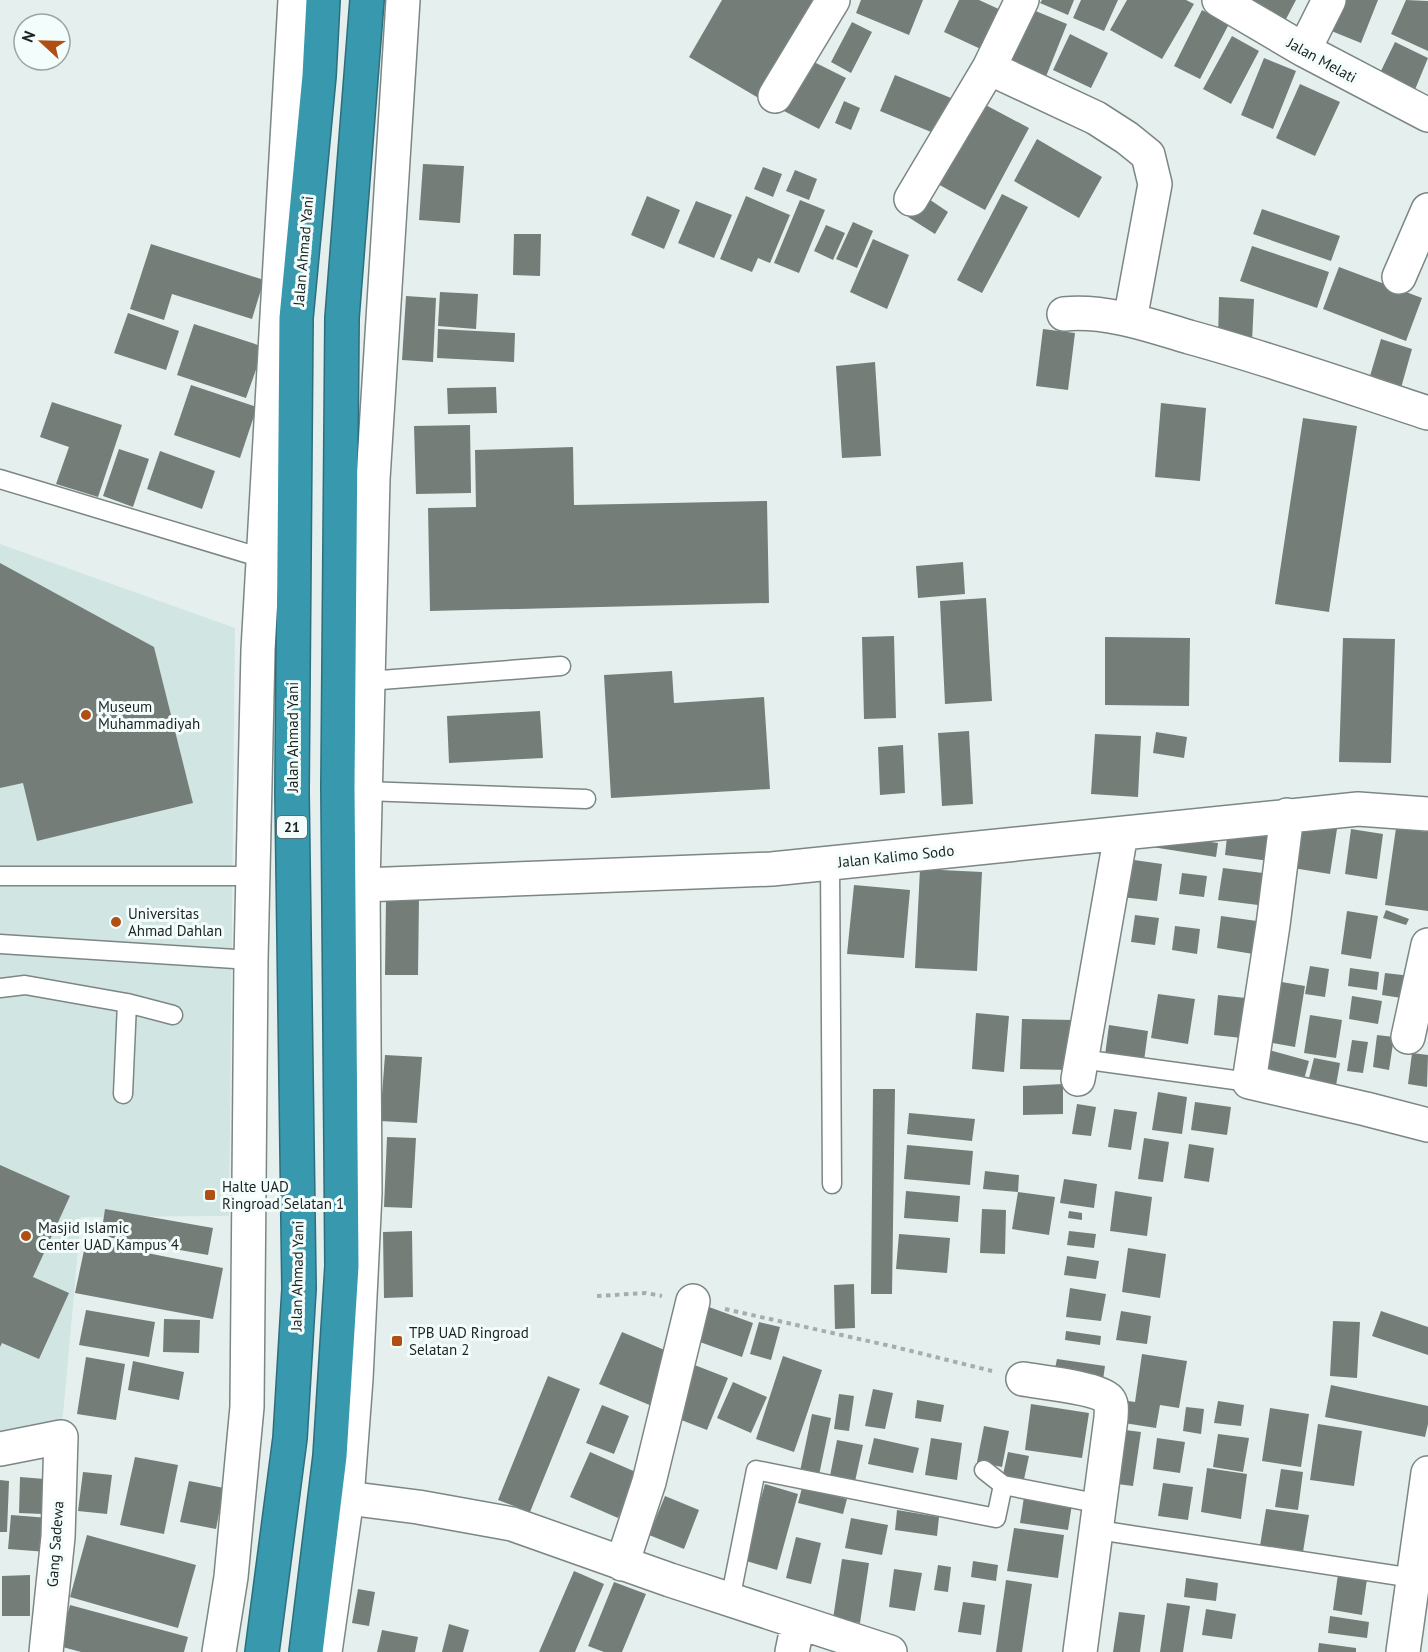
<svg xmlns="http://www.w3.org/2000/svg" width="1428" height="1652" font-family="'PT Sans',sans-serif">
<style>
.built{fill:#d1e5e3}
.building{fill:#757d78}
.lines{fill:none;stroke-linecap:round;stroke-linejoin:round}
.lane-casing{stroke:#7c8685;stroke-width:21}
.street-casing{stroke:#7c8685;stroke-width:36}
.secondary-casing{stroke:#7c8685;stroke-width:36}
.highway-casing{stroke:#2e6e7c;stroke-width:36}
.path{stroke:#a6aead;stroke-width:4;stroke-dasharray:4.5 4.5;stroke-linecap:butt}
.lane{stroke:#fff;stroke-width:18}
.street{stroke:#fff;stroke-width:33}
.secondary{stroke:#fff;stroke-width:33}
.highway{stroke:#3798ae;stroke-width:33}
.poi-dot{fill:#b04e13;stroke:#f2fdfc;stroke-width:2}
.labels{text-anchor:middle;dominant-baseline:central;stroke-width:6;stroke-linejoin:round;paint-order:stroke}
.shield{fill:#f2fdfc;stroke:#5d6362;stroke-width:1.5}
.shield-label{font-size:14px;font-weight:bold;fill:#1d2120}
.street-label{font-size:15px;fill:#1d2120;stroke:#f2fdfc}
.poi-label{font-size:15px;fill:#1d2120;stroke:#f2fdfc;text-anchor:start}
</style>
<rect width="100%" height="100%" fill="#e5f0ee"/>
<path class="built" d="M 0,544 L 235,628 L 229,1216 L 81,1217 L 61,1437 L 0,1444 Z"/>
<path class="building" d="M 722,0 L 827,0 L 767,103 L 689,57 Z
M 861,0 L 923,0 L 909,35 L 856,13 Z
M 959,0 L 979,0 L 1003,11 L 985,51 L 944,32 Z
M 1042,0 L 1074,0 L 1068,15 L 1040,3 Z
M 1081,0 L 1118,0 L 1104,31 L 1073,18 Z
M 1127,0 L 1186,0 L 1194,4 L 1162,59 L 1110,30 Z
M 1246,0 L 1296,0 L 1285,21 Z
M 1341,0 L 1378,0 L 1361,43 L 1329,30 Z
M 1406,0 L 1428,1 L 1428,51 L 1391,34 Z
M 1026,7 L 1067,24 L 1045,79 L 1004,62 Z
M 1202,10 L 1229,24 L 1200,79 L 1174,66 Z
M 852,22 L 872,32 L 851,73 L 831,62 Z
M 1070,34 L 1108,53 L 1091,88 L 1053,70 Z
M 1232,36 L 1259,51 L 1231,104 L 1203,89 Z
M 1395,42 L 1428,58 L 1414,92 L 1379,75 Z
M 1264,58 L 1296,71 L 1273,129 L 1241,115 Z
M 808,59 L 846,78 L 819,129 L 782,110 Z
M 895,75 L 951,98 L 936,134 L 880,111 Z
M 1300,84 L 1340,102 L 1315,156 L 1276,138 Z
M 844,101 L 860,108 L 851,130 L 835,123 Z
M 980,102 L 1029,128 L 985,210 L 936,183 Z
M 1037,139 L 1102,177 L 1079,218 L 1014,181 Z
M 423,164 L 464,166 L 460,223 L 419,220 Z
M 763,167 L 782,174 L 773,197 L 754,189 Z
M 795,170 L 817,179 L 809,200 L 786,191 Z
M 1002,194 L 1028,207 L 982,293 L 957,280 Z
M 923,195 L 948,212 L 935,234 L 908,217 Z
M 647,196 L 680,210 L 664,249 L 631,235 Z
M 746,196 L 790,215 L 770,263 L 758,258 L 752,272 L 720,259 Z
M 800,200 L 825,210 L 799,273 L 774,263 Z
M 696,201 L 732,215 L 714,258 L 678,243 Z
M 1262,209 L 1340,236 L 1331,261 L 1253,234 Z
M 853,222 L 873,231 L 857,268 L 836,259 Z
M 826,225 L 845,233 L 833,260 L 814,251 Z
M 514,234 L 541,234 L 540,276 L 513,275 Z
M 873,239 L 909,255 L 887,309 L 850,292 Z
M 151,244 L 264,280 L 252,319 L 172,294 L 164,320 L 130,309 Z
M 1252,246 L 1329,272 L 1317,308 L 1240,281 Z
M 1339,267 L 1422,298 L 1406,341 L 1323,309 Z
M 440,292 L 478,294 L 476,329 L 438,326 Z
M 406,296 L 436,298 L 433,362 L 402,360 Z
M 1219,297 L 1254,299 L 1252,342 L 1218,341 Z
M 128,313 L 179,331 L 166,370 L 114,353 Z
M 194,324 L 264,347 L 246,398 L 177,375 Z
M 438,329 L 515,333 L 514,362 L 437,358 Z
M 1043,329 L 1075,333 L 1068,390 L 1036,386 Z
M 1381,339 L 1412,349 L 1399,395 L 1367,386 Z
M 875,362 L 881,456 L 842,458 L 836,366 Z
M 191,385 L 257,407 L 240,458 L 174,435 Z
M 496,387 L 497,413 L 448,414 L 447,388 Z
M 52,402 L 122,425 L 98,497 L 56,484 L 69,447 L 40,437 Z
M 1161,403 L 1206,408 L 1200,481 L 1155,477 Z
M 1303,418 L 1357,426 L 1329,612 L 1275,604 Z
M 470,425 L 471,493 L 416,494 L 414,426 Z
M 573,447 L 574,505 L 767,501 L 769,603 L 430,611 L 428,508 L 476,507 L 475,450 Z
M 119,449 L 149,459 L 133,507 L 103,496 Z
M 160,451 L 215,471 L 202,509 L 147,489 Z
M 963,562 L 965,594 L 918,598 L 916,566 Z
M 0,563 L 154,647 L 193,803 L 37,841 L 23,783 L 0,788 Z
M 986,598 L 992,701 L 945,704 L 940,601 Z
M 894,636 L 896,718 L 864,719 L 862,637 Z
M 1105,637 L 1190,638 L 1189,706 L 1105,705 Z
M 1343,638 L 1395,639 L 1391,763 L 1339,762 Z
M 672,671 L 674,703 L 764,697 L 770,789 L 611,798 L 604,675 Z
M 540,711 L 543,758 L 449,763 L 447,716 Z
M 969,731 L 973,804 L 942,806 L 938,733 Z
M 1156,732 L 1187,737 L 1184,758 L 1153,753 Z
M 1095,734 L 1141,736 L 1138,797 L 1091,794 Z
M 903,745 L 905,793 L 880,795 L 878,747 Z
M 1300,824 L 1337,829 L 1330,874 L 1293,868 Z
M 1228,828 L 1273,835 L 1269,861 L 1225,855 Z
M 1396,828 L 1428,832 L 1428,911 L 1385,905 Z
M 1351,829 L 1383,834 L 1377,879 L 1345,874 Z
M 1154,834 L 1218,843 L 1216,857 L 1152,847 Z
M 1127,859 L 1162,864 L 1157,901 L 1121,897 Z
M 1223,868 L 1263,873 L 1258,905 L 1218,900 Z
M 920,869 L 982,872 L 977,971 L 915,968 Z
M 1182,873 L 1207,876 L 1204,897 L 1179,894 Z
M 854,885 L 910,890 L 904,958 L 847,954 Z
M 386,897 L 419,898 L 418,975 L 385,975 Z
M 1386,910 L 1409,919 L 1406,925 L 1383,918 Z
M 1347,911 L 1378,916 L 1371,959 L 1341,954 Z
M 1135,915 L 1159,918 L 1155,945 L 1131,942 Z
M 1221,916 L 1264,922 L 1259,955 L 1217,948 Z
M 1175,926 L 1200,929 L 1197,954 L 1172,950 Z
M 1310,966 L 1329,969 L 1325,997 L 1305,994 Z
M 1350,968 L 1379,972 L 1377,990 L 1348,986 Z
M 1385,973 L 1411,976 L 1408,999 L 1382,995 Z
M 1270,980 L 1305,986 L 1295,1047 L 1261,1041 Z
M 1158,994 L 1195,999 L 1188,1044 L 1151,1038 Z
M 1218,995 L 1255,999 L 1251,1039 L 1214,1035 Z
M 1352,996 L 1382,1001 L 1378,1024 L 1349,1019 Z
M 976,1013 L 1009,1016 L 1004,1072 L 972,1069 Z
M 1310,1015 L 1342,1020 L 1336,1058 L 1304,1053 Z
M 1022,1019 L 1073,1020 L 1071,1070 L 1020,1069 Z
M 1109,1025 L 1148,1031 L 1144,1061 L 1105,1055 Z
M 1377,1035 L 1394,1037 L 1389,1070 L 1373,1067 Z
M 1352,1040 L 1368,1042 L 1363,1073 L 1347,1071 Z
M 1269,1050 L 1309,1061 L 1303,1083 L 1263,1072 Z
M 1412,1053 L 1428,1055 L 1427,1087 L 1408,1084 Z
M 385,1055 L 422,1057 L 417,1123 L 380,1121 Z
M 1314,1058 L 1340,1063 L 1335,1091 L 1307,1086 Z
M 1063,1084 L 1063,1114 L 1023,1115 L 1023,1086 Z
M 873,1089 L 895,1089 L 892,1294 L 871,1294 Z
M 1158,1092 L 1187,1097 L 1182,1134 L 1152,1130 Z
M 1195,1102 L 1231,1107 L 1227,1135 L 1191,1130 Z
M 1077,1104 L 1096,1107 L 1091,1136 L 1072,1134 Z
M 1114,1109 L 1137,1112 L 1131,1150 L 1108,1147 Z
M 909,1113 L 975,1119 L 972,1141 L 907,1134 Z
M 387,1137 L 416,1138 L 412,1208 L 384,1207 Z
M 1144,1138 L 1169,1142 L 1163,1182 L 1138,1179 Z
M 1189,1144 L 1214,1148 L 1209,1182 L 1184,1178 Z
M 907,1145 L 973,1151 L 970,1185 L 904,1179 Z
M 0,1165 L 70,1196 L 33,1277 L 69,1293 L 39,1359 L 2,1343 L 0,1347 Z
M 985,1171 L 1019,1175 L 1018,1192 L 983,1189 Z
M 1064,1179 L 1097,1184 L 1094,1208 L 1060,1203 Z
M 906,1191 L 960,1196 L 958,1222 L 904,1218 Z
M 1115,1191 L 1152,1197 L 1147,1236 L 1110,1231 Z
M 1018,1192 L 1055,1197 L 1049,1235 L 1012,1229 Z
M 105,1209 L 213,1228 L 208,1255 L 101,1236 Z
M 982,1209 L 1006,1210 L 1005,1254 L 980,1253 Z
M 1069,1211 L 1082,1213 L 1082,1220 L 1068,1218 Z
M 412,1231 L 413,1297 L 384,1298 L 383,1232 Z
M 1069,1231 L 1096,1234 L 1094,1248 L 1067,1245 Z
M 899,1234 L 950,1238 L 947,1273 L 896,1269 Z
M 86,1241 L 223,1268 L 213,1319 L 75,1293 Z
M 1128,1248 L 1166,1254 L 1160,1298 L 1122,1292 Z
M 1067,1256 L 1099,1261 L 1096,1279 L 1064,1275 Z
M 854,1284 L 855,1328 L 835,1329 L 834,1285 Z
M 1070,1288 L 1106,1294 L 1101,1321 L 1066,1317 Z
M 709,1307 L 753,1323 L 742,1357 L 697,1341 Z
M 86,1310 L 155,1322 L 149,1357 L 79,1345 Z
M 1121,1311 L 1151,1316 L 1147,1344 L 1116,1340 Z
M 1381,1311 L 1428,1327 L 1428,1355 L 1372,1336 Z
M 164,1319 L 200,1320 L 199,1353 L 163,1352 Z
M 1333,1321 L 1360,1322 L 1357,1378 L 1330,1376 Z
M 759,1322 L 780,1327 L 771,1360 L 750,1354 Z
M 1066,1331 L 1101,1336 L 1100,1345 L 1065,1340 Z
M 622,1332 L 674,1354 L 652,1406 L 599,1384 Z
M 1142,1354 L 1187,1361 L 1179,1408 L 1160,1405 L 1156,1428 L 1124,1423 L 1128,1401 L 1135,1402 Z
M 783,1356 L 822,1370 L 794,1452 L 756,1439 Z
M 86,1357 L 125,1364 L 116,1420 L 77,1414 Z
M 1057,1359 L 1105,1366 L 1103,1380 L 1054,1373 Z
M 133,1361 L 184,1372 L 179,1400 L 128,1390 Z
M 692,1364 L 728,1378 L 707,1430 L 671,1416 Z
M 548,1376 L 580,1389 L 530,1512 L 498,1500 Z
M 733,1382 L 767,1397 L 751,1433 L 717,1418 Z
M 1331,1385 L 1428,1406 L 1428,1424 L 1425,1437 L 1325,1417 Z
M 873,1389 L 893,1393 L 885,1429 L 865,1426 Z
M 839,1394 L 854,1396 L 849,1431 L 834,1429 Z
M 917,1400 L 944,1405 L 941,1422 L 915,1418 Z
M 1218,1401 L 1244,1405 L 1241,1426 L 1214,1423 Z
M 1031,1404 L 1089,1413 L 1082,1458 L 1025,1450 Z
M 602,1405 L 629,1416 L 614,1454 L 586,1443 Z
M 1186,1407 L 1204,1409 L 1201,1434 L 1183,1431 Z
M 1270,1408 L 1309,1414 L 1301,1467 L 1262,1461 Z
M 812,1414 L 831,1418 L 818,1480 L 799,1476 Z
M 1318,1424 L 1362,1431 L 1354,1486 L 1310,1480 Z
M 984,1426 L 1009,1431 L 1002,1467 L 977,1462 Z
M 1125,1430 L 1141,1432 L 1133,1486 L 1117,1484 Z
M 1218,1434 L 1249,1438 L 1243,1472 L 1213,1467 Z
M 874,1438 L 919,1448 L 913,1473 L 868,1464 Z
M 931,1438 L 962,1443 L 957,1480 L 925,1475 Z
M 1157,1438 L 1185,1442 L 1180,1473 L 1153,1469 Z
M 837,1440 L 863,1445 L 854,1486 L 829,1481 Z
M 590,1452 L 638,1473 L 618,1518 L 570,1497 Z
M 1008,1452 L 1029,1456 L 1023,1484 L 1002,1479 Z
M 135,1457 L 178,1465 L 164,1534 L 120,1525 Z
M 1207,1468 L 1247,1474 L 1241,1519 L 1201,1512 Z
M 1281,1469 L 1303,1472 L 1298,1510 L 1275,1507 Z
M 83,1472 L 112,1475 L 107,1514 L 78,1511 Z
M 20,1477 L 45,1479 L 43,1514 L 19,1513 Z
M 0,1480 L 9,1481 L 7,1532 L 0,1532 Z
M 189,1481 L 224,1488 L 216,1529 L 180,1522 Z
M 1163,1483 L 1193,1487 L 1188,1520 L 1158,1516 Z
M 765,1484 L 798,1494 L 777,1570 L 743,1560 Z
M 802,1488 L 847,1499 L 843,1514 L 798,1503 Z
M 665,1496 L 699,1510 L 684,1549 L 649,1535 Z
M 1024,1497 L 1072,1504 L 1068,1530 L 1020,1523 Z
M 1266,1509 L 1309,1515 L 1303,1552 L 1260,1546 Z
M 897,1510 L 939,1517 L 937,1536 L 895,1530 Z
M 11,1515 L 49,1518 L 47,1552 L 8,1549 Z
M 851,1518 L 888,1525 L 882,1555 L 845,1548 Z
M 1014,1528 L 1064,1535 L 1058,1578 L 1007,1571 Z
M 87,1535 L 196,1565 L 178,1628 L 70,1597 Z
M 796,1537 L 821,1543 L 811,1584 L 786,1578 Z
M 842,1559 L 869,1563 L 860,1623 L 833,1619 Z
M 973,1561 L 998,1565 L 996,1581 L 971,1577 Z
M 938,1565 L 951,1567 L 948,1592 L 934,1590 Z
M 894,1569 L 922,1573 L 915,1611 L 889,1607 Z
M 574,1571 L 604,1584 L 575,1652 L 539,1652 Z
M 1338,1574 L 1367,1579 L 1362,1615 L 1333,1610 Z
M 30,1575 L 30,1616 L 2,1616 L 2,1576 Z
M 1186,1578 L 1218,1583 L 1216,1601 L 1184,1597 Z
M 1006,1580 L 1032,1584 L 1022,1652 L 996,1652 Z
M 614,1582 L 646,1594 L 622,1652 L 604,1652 L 588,1646 Z
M 358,1589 L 375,1592 L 369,1626 L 352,1623 Z
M 963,1602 L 985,1605 L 981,1635 L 958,1632 Z
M 1167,1603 L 1190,1606 L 1183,1652 L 1160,1652 Z
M 70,1605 L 188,1637 L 184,1652 L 81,1652 L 59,1646 Z
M 1206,1609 L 1236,1614 L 1232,1639 L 1202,1635 Z
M 1119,1612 L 1145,1615 L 1140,1652 L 1113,1652 Z
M 1330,1616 L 1369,1622 L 1367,1638 L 1328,1633 Z
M 449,1624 L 469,1630 L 463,1652 L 442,1652 Z
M 382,1630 L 418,1637 L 415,1652 L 377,1652 Z
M 1319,1643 L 1356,1648 L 1356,1652 L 1318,1652 Z"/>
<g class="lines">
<g class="lane-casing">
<path id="lane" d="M 0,479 L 262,558
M 368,681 L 561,666
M 365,791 L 586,799
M 830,863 L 832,1184
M 0,876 L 254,876
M 0,944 L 251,960
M 0,988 L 25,985 L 127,1003 L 173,1015
M 1081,1059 L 1249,1082
M 123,1094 L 127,1003
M 984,1470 L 1003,1485
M 1098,1530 L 1413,1578
M 730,1600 L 756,1470 L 996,1518 L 1003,1485 L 1101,1504"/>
</g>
<g class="street-casing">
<path id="street" d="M 1219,0 L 1304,50 L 1428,115
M 1304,50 L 1329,0
M 989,68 L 1096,118 L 1127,138 L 1148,155 L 1155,184 L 1130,320
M 775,96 L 833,0
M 911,199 L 989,68 L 1022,0
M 1399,277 L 1428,210
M 1064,314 C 1106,310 1149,325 1189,337 C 1270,359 1349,387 1428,413
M 1287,815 L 1273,925 L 1249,1082 L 1366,1109 L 1428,1125
M 363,885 L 772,869 L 1358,809 L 1428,814
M 1408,1037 L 1428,945
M 1078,1079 L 1121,834
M 1023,1379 C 1040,1382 1098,1388 1108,1399 C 1113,1404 1111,1412 1111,1418 L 1080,1652
M 0,1449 L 61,1437 L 58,1537 L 46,1652
M 347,1498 L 418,1507 L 512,1524 L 670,1580 L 890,1652
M 622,1564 L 649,1482 L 693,1301
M 792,1652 L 798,1623
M 1403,1652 L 1428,1473"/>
</g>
<g class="secondary-casing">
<path id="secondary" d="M 219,1652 L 231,1577 L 247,1407 L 251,960 L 258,650 L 295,0
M 325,1652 L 347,1498 L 356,1379 L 365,1193 L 363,885 L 373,479 L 403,0"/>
</g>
<g class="highway-casing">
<path id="highway" d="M 262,1652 L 290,1438 L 299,1289 L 292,792 L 296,318 L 319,76 L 323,0
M 306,1652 L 330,1456 L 342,1266 L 338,787 L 342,318 L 367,0"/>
</g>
<path class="path" d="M 597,1296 L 646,1293 L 662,1296
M 725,1309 L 895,1347 L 992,1371"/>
<use href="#lane" class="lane"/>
<use href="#street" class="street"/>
<use href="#secondary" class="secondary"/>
<use href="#highway" class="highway"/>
</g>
<g class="poi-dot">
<circle cx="86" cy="715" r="6"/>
<circle cx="116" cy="922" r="6"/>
<rect x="204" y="1189" width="12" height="12" rx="3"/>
<circle cx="26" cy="1236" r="6"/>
<rect x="391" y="1335" width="12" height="12" rx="3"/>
</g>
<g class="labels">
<rect class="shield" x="277" y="816" width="30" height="22" rx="4.5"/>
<g class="shield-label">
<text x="292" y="827">21</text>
</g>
<g class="street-label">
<text transform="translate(1322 60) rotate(29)">Jalan Melati</text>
<text transform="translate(303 251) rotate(-85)">Jalan Ahmad Yani</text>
<text transform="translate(292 737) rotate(-90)">Jalan Ahmad Yani</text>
<text transform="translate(896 856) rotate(-6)">Jalan Kalimo Sodo</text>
<text transform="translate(297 1276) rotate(-89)">Jalan Ahmad Yani</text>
<text transform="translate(55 1544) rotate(-86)">Gang Sadewa</text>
</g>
<g class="poi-label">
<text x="98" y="706">Museum<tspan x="98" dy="17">Muhammadiyah</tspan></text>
<text x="128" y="913">Universitas<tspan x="128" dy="17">Ahmad Dahlan</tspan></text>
<text x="222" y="1186">Halte UAD<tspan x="222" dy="17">Ringroad Selatan 1</tspan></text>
<text x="38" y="1227">Masjid Islamic<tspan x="38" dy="17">Center UAD Kampus 4</tspan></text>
<text x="409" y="1332">TPB UAD Ringroad<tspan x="409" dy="17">Selatan 2</tspan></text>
</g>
</g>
<g transform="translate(42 42) rotate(292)"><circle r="28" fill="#f2fdfc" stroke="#9da5a4" stroke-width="1.5"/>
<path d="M0-4.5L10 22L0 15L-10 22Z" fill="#b04e13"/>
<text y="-9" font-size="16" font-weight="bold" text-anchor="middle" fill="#1d2120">N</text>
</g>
</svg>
